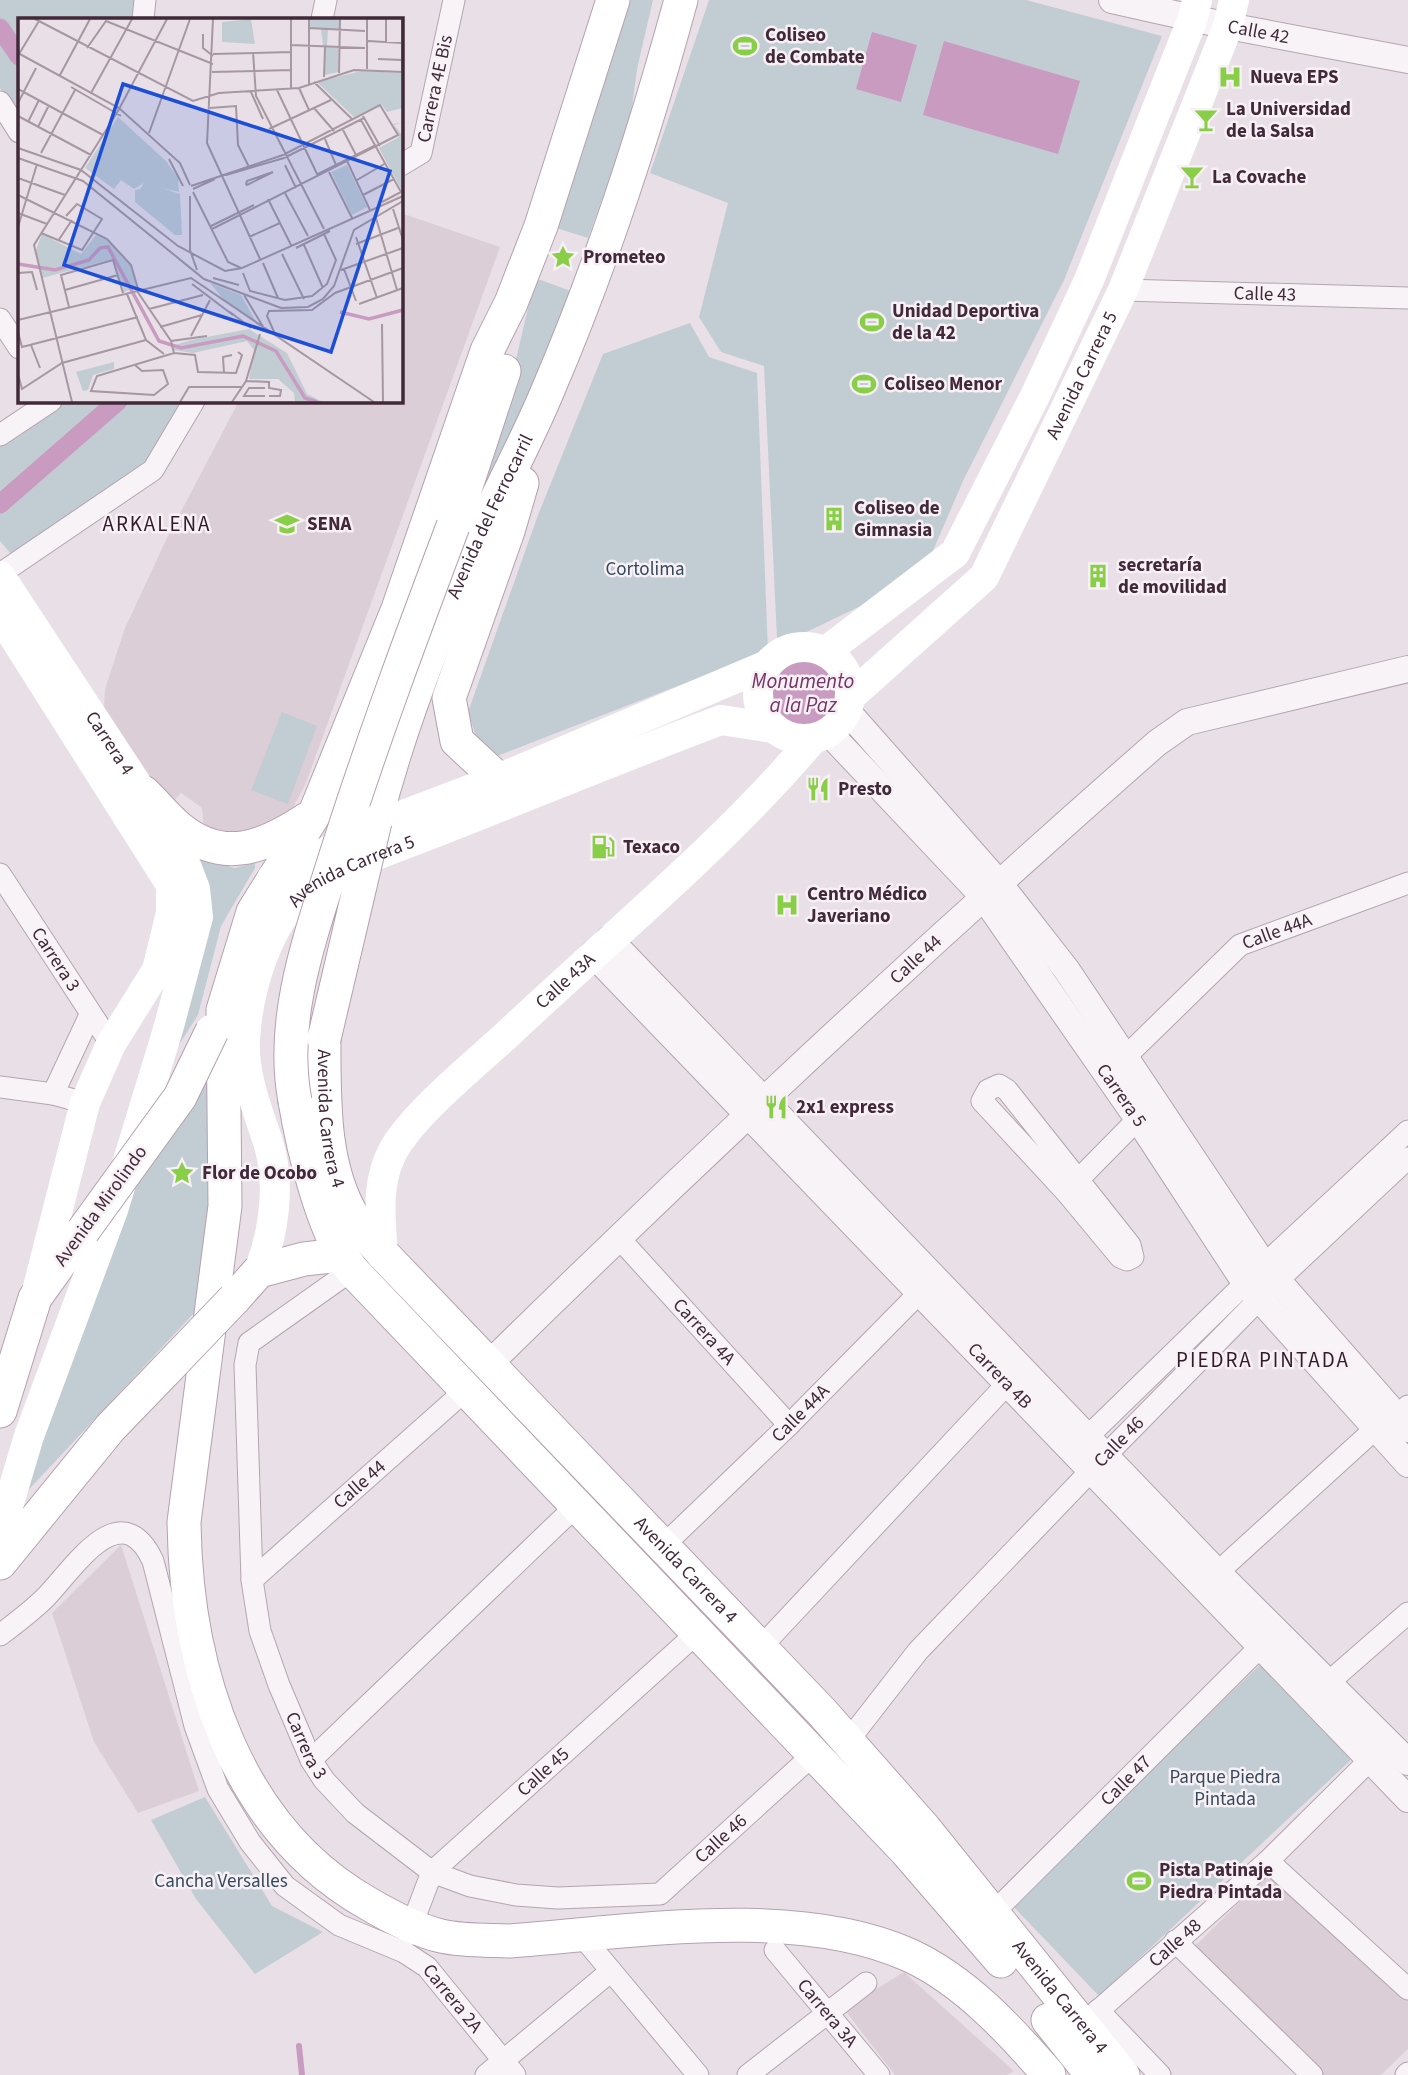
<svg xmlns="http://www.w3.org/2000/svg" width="1408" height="2075" font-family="'Source Sans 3',sans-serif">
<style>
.built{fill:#dbced7}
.green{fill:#c2ccd3}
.water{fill:#c99bc1}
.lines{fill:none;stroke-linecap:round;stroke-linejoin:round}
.stream{stroke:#c99bc1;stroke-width:6}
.canal{stroke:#c99bc1;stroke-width:19}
.minor-casing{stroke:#b3a5b0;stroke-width:23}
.tertiary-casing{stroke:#b3a5b0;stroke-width:28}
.primary-casing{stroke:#b5a0af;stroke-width:35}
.minor{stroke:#f8f3f6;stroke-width:21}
.tertiary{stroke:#f8f3f6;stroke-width:26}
.secondary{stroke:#fff;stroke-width:30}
.primary{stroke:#fff;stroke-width:33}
.primary-bridge-casing{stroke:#b5a0af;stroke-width:35;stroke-linecap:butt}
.primary-bridge{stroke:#fff;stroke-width:33}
.labels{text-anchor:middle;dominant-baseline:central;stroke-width:5;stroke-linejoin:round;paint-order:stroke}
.street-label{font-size:19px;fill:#41293a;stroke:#f7f0f5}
.poi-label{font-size:19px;font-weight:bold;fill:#41293a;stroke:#f7f0f5;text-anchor:start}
.park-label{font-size:19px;fill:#364a5d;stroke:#f7f0f5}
.neighbourhood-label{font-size:21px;letter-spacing:2px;fill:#321b2a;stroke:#f7f0f5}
.water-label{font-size:21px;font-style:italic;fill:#753366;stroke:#f7f0f5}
.inset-river{fill:none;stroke:#c99bc1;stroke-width:3.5}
.inset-road{fill:none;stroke:#a697a2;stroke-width:2}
.view{fill:#1d4ed8;fill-opacity:0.15;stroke:#1d4ed8;stroke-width:3.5}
.inset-edge{fill:none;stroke:#41293a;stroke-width:3.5}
</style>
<rect width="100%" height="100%" fill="#e9e0e7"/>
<path class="built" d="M 401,213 L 500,247 L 306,783 L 288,817 L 256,839 L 204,829 L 202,808 L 181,793 L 165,810 L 104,710 L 105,689 L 125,628 L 166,540 L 239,401 L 401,401 Z
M 121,1545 L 199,1791 L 138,1813 L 94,1742 L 52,1613 Z
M 1270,1872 L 1408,1995 L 1408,2049 L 1381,2075 L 1321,2075 L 1193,1948 Z
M 904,1972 L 1014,2071 L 1007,2075 L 895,2075 L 844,2009 Z"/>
<path class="green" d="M 0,0 L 135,0 L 132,19 L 19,19 L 19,117 L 0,88 Z
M 628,0 L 653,0 L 637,69 L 630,122 L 588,238 L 556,228 L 617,43 Z
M 709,0 L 1026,0 L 1162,36 L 1064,280 L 963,481 L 929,560 L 871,601 L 792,639 L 777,638 L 764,366 L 721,352 L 699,317 L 728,203 L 650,173 Z
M 535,278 L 571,291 L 535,391 L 470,518 L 505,407 Z
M 690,323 L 709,357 L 757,373 L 768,651 L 484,761 L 468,712 L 538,515 L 603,354 Z
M 47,401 L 192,401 L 152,469 L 11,554 L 0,541 L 0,432 Z
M 282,712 L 317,726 L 288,804 L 251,790 Z
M 188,854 L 234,868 L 255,863 L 255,868 L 221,926 L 198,1015 L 157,1079 Z
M 206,1062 L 211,1191 L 195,1312 L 20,1499 L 124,1200 Z
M 1263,1662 L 1353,1758 L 1099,1996 L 1011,1904 Z
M 205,1797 L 272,1906 L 323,1932 L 255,1974 L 196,1899 L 151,1820 Z"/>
<path class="water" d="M 872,32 L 917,45 L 901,102 L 856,89 Z
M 944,41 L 1080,81 L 1058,154 L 923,115 Z
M770 693a33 33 0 1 1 66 0a33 33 0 1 1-66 0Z"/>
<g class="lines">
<path class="stream" d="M 299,2046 L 302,2075"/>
<path class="canal" d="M 0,28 L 19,56
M 0,504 L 118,401"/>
<g class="minor-casing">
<g id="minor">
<path d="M 143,19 L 145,0"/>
<path d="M 322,19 L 326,0"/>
<path d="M 0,102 L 19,132"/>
<path id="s1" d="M 401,165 L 421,153 L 454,0"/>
<path id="s2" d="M 1123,290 L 1408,298"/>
<path d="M 0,319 L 19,348"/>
<path d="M 0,435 L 51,401"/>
<path d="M 0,574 L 153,470 L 194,401"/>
<path id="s3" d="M 0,874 L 111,1044"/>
<path id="s4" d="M 1115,1067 L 1240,945 L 1408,883"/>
<path d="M 999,1085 L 1007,1090 L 1130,1245 L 1133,1257 L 1127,1260 L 1120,1257 L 1067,1193 L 982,1101 L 988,1090 Z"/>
<path d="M 0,1087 L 53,1094 L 85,1103"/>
<path d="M 53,1094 L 90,1015"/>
<path d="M 1071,1187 L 1138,1119"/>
<path id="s5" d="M 618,1237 L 789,1425"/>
<path id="s6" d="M 352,1270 L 249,1343 L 245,1365 L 252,1580 L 260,1631 L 279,1685 L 311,1760 L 324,1780 L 355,1813 L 432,1872 L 470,1886 L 516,1895 L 558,1898 L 660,1894 L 814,1754"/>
<path d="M 1078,1446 L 1264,1265 L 1408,1131"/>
<path id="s7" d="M 663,1546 L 789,1425 L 930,1282"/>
<path id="s8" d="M 252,1580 L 467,1389"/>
<path d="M 1206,1583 L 1375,1429 L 1397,1417 L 1408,1406"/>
<path id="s9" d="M 0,1635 C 16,1623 32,1611 46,1597 C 74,1568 121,1492 153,1561 L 195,1726 L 218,1789 L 250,1842 L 285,1886 L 339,1925 L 404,1952 L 427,1967 L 515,2075"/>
<path d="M 761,1647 L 1008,1383"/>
<path d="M 1329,1682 L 1408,1613"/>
<path id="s10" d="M 848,1741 L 918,1651 L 1106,1455 L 1277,1281 L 1408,1158"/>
<path d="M 311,1760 L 576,1506"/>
<path d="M 1268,1861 L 1408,1989"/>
<path id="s11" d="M 992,1914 L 1259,1648"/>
<path id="s12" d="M 408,1935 L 432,1872 L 697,1633"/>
<path d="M 582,1936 L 698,2075"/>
<path d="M 1175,1941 L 1312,2075"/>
<path id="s13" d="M 775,1950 L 879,2075"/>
<path d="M 1098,2010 L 1160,2075"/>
<path id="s14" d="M 1082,2025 L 1268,1861 L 1381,1749"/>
<path d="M 486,2075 L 611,1971"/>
<path d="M 748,2075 L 866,1983"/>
<path d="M 1406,2075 L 1408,2073"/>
</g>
</g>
<g class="tertiary-casing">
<g id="tertiary">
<path id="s15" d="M 1112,0 L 1228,26 L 1408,60"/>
<path d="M 847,711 L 998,882 L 1066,969 L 1264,1265 L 1408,1429"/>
<path id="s16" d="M 829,733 L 983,896 L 1138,1119 L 1246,1284 L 1408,1464"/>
<path d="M 609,939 L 1217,1572 L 1408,1762"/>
<path id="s17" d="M 593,954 L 1408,1799"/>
<path id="s18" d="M 489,1364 C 706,1151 928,944 1157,743 L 1187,722 L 1408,669"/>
</g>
</g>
<g class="primary-casing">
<g id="primary">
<path d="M 613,0 L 541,226 L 511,303 L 487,351 L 398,609 L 315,813 L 253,912 L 223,1010 L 225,1206 L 184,1522 C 186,1669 234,1828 369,1904 C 391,1917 416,1930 441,1936 C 463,1941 487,1940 510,1941 C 632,1932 795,1904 909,1955 C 964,1980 1010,2030 1049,2075"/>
<path d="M 453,526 L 504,371"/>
<path d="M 498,779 L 457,741 L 449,698 L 508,531 L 522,483"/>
<path d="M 143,792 C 155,803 165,816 178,827 C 223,865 265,847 307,819"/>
<path id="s23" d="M 375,822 C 400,724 437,630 478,539 C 500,489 527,441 548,390 C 602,264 645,132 681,0"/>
<path id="s24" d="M 324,1039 C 324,1098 322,1169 355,1220 C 362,1232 374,1243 383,1254 L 821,1711 L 925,1829 L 1123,2075"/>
<path d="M 295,1101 C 303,1149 323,1233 352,1270 L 906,1851 L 1001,1961"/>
<path d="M 234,1299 L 259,1271 L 304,1259 L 340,1255"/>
<path d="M 0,1411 L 35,1298 L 83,1231"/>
<path d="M 0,1563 L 110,1428 L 167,1369"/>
<path d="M 1048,2020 L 1092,2075"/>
</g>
</g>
<use href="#minor" class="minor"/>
<use href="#tertiary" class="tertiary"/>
<g class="secondary">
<path id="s19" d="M 0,576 L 180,850 L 195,889 L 198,917 L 169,1026 L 113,1210 L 29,1436 L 0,1533"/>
<path d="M 0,615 L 171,885 L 171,913 L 157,970 L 111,1044 L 85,1103 L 36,1295"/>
<circle cx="804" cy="693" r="46"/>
<path d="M 825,652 L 955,553 L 1035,396 L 1089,280 L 1193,18 L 1197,0"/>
<path id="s20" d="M 850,697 L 984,577 L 1123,290 L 1228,26 L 1234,0"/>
<path d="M 272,878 L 398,817 L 498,779 L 767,665"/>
<path id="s21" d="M 383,1254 C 380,1215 375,1175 399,1141 C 428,1101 476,1064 512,1030 C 614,934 723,845 813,739"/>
<path id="s22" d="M 259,1271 C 274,1232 281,1184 268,1142 C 257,1108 243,1075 245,1039 C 248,989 267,925 305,890 C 320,876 397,847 421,838 C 521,799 620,758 721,720 L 773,728"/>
</g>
<use href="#primary" class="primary"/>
<g class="primary-bridge-casing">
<path id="primary-bridge" d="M 324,1039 L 375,822
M 295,1101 C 279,1017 312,932 337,852 C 372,742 412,635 453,526
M 83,1231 L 180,1097 L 212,1031
M 167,1369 L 234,1299"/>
</g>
<use href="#primary-bridge" class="primary-bridge"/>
</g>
<defs>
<g id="stadium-bare" transform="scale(1.89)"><path d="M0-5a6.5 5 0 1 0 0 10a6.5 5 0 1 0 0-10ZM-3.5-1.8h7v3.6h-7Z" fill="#88ce46" stroke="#f7f0f5" stroke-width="2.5" paint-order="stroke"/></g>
<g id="hospital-bare" transform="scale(1.89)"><path d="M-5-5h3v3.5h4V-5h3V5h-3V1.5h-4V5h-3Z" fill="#88ce46" stroke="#f7f0f5" stroke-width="2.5" paint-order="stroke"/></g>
<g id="bar-bare" transform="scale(1.89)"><path d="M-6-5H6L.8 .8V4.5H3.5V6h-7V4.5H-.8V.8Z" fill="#88ce46" stroke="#f7f0f5" stroke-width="2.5" paint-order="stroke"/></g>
<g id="sight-bare" transform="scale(1.89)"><path d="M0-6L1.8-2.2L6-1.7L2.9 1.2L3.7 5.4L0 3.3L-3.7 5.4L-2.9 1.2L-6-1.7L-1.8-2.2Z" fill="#88ce46" stroke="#f7f0f5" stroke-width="2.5" paint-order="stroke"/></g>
<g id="building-bare" transform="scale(1.89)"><path d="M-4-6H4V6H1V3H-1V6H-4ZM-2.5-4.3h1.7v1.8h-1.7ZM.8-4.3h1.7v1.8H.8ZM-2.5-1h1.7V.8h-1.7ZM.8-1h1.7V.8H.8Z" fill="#88ce46" stroke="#f7f0f5" stroke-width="2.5" paint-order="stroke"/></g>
<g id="university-bare" transform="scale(1.89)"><path d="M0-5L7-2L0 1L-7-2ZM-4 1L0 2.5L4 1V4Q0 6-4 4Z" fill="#88ce46" stroke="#f7f0f5" stroke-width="2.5" paint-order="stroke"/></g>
<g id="restaurant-bare" transform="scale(1.89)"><path d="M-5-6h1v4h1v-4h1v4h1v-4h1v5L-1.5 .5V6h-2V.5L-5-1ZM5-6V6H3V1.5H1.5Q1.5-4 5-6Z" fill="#88ce46" stroke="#f7f0f5" stroke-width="2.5" paint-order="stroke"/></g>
<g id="fuel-bare" transform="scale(1.89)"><path d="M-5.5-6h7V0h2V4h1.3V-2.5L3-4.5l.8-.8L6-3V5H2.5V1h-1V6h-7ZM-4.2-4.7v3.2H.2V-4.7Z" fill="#88ce46" stroke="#f7f0f5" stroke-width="2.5" paint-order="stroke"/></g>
</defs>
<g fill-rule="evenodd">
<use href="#stadium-bare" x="745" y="46"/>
<use href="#hospital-bare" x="1230" y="77"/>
<use href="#bar-bare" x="1206" y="120"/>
<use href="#bar-bare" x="1192" y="177"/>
<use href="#sight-bare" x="563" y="257"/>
<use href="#stadium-bare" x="872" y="322"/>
<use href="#stadium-bare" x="864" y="384"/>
<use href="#building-bare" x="834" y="519"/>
<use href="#university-bare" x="287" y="524"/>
<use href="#building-bare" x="1098" y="576"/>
<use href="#restaurant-bare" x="818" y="789"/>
<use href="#fuel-bare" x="603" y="847"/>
<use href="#hospital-bare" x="787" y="905"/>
<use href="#restaurant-bare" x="776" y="1107"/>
<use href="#sight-bare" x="182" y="1173"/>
<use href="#stadium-bare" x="1139" y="1881"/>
</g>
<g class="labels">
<g class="street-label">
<text stroke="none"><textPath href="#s15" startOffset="150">Calle 42</textPath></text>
<text stroke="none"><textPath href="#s1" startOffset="89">Carrera 4E Bis</textPath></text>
<text stroke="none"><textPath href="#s2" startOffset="142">Calle 43</textPath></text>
<text stroke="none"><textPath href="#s20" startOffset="404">Avenida Carrera 5</textPath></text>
<text stroke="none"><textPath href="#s23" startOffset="327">Avenida del Ferrocarril</textPath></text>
<text stroke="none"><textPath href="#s19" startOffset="200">Carrera 4</textPath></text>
<text stroke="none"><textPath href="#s22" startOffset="452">Avenida Carrera 5</textPath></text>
<text stroke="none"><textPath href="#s4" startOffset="214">Calle 44A</textPath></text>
<text stroke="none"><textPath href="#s18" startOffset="588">Calle 44</textPath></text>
<text stroke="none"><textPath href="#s3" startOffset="102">Carrera 3</textPath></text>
<text stroke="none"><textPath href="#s21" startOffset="348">Calle 43A</textPath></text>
<text stroke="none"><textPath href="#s16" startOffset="467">Carrera 5</textPath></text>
<text stroke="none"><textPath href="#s24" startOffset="80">Avenida Carrera 4</textPath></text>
<text transform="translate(101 1206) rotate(-54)">Avenida Mirolindo</text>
<text stroke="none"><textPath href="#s5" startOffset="128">Carrera 4A</textPath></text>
<text stroke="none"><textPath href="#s17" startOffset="586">Carrera 4B</textPath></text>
<text stroke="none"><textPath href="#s7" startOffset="191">Calle 44A</textPath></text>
<text stroke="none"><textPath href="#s10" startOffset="404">Calle 46</textPath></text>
<text stroke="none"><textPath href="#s8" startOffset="144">Calle 44</textPath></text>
<text stroke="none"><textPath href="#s24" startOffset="668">Avenida Carrera 4</textPath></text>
<text stroke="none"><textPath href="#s6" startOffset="539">Carrera 3</textPath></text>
<text stroke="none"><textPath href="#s12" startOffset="217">Calle 45</textPath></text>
<text stroke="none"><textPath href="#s11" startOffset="189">Calle 47</textPath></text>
<text stroke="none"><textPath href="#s6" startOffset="1034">Calle 46</textPath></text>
<text stroke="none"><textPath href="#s14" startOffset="124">Calle 48</textPath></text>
<text stroke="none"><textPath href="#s24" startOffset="1236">Avenida Carrera 4</textPath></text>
<text stroke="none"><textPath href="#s9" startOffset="766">Carrera 2A</textPath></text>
<text stroke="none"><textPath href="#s13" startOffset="82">Carrera 3A</textPath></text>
</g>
<g class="poi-label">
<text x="765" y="35">Coliseo<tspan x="765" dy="22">de Combate</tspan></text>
<text x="1250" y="77">Nueva EPS</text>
<text x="1226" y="109">La Universidad<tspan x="1226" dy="22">de la Salsa</tspan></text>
<text x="1212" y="177">La Covache</text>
<text x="583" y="257">Prometeo</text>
<text x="892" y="311">Unidad Deportiva<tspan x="892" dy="22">de la 42</tspan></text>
<text x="884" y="384">Coliseo Menor</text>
<text x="854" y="508">Coliseo de<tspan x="854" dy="22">Gimnasia</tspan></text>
<text x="307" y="524">SENA</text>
<text x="1118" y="565">secretaría<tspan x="1118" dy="22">de movilidad</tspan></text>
<text x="838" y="789">Presto</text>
<text x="623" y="847">Texaco</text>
<text x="807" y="894">Centro Médico<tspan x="807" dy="22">Javeriano</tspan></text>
<text x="796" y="1107">2x1 express</text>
<text x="202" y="1173">Flor de Ocobo</text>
<text x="1159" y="1870">Pista Patinaje<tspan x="1159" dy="22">Piedra Pintada</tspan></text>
</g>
<g class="park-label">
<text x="645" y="569">Cortolima</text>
<text x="1225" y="1777">Parque Piedra<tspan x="1225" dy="22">Pintada</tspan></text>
<text x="221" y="1881">Cancha Versalles</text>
</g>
<g class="neighbourhood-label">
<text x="157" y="524">ARKALENA</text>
<text x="1263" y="1360">PIEDRA PINTADA</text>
</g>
<g class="water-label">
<text x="803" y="681">Monumento<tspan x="803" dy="24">a la Paz</tspan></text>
</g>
</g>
<g transform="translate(18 18)">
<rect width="385" height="385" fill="#e9e0e7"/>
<path d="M 233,1 L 237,26 L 204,24 L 204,4 ZM 291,1 L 322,1 L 322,12 L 310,12 L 309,28 L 305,28 L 303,11 L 291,10 ZM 307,29 L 320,30 L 320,54 L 307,57 ZM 343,53 L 385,55 L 385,90 L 369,94 L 363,86 L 336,99 L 299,64 ZM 100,99 L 148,143 L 160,160 L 161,174 L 144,170 L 162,176 L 164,217 L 157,217 L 117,184 L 117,172 L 122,171 L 126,165 L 116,171 L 103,162 L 96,171 L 67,150 ZM 385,104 L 376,107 L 385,118 L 385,175 L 361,130 L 381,119 L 375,106 ZM 329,147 L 349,189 L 334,197 L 313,154 ZM 24,216 L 63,236 L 78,217 L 90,222 L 113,247 L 118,269 L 104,275 L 95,241 L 24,260 L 18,232 ZM 192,265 L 223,277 L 240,307 L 206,282 ZM 231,311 L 269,335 L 289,376 L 305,384 L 277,384 L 276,375 L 260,361 L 231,361 L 236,332 L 229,323 L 175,335 L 156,332 L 157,327 L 173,322 ZM 96,344 L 96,351 L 75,357 L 70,372 L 65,373 L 58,354 Z" fill="#c2ccd3"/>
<path class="inset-river" d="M 0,246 L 37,252 L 71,242 L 82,230 L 90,229 L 141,323 L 163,330 L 225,318 L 258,333 L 287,380 L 299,384M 322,294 L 351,301 L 385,292"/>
<path class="inset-road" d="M 17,1 L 175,83 L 201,75 L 281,70 L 336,52 L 385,54M 195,1 L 189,125 L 242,241M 368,1 L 368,24M 291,10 L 347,13M 185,16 L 185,30 L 195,38M 350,23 L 384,25M 273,27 L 347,30M 69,30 L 88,3 L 195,46M 235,34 L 238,78 L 306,211M 0,35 L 101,90 L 162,145 L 172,167M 1,36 L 21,3M 195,36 L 273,34M 360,41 L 384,42M 349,51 L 349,1M 194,54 L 273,52M 384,54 L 384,1M 321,55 L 322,1M 42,57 L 72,1M 306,59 L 307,29M 296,64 L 335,102M 291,66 L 291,1M 53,69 L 103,98M 281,70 L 291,92M 0,71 L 85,117M 273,71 L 273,1M 259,72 L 300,158M 233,74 L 245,101M 73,75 L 114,1M 0,85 L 18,50M 192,90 L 218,88 L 220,127 L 231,149M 296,90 L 316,113M 0,98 L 73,137M 345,98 L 362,128M 343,102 L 383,174 L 364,184M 10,104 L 21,82M 20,109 L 31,87M 324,110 L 338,137M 251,111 L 313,82M 131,115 L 172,1M 307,121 L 318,147M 0,130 L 63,152 L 160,228 L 207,253 L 224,250 L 385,178M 23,135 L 57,72M 0,140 L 65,163 L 186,261 L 263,290 L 290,289 L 305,281 L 316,268 L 336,212 L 385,183M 151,141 L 165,168M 329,143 L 352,192M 267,147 L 278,170M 255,154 L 229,167 L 228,166 L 229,163 ZM 311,154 L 334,200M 300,156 L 358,127M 208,157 L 266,140 L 346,100M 0,160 L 47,177M 339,162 L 368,145M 173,168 L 265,137 L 362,87 L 380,117 L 194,211M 175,171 L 197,161M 175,174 L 210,244 L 223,250M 267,175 L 290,218M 0,177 L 89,221 L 113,247 L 120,271M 345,177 L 376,161M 172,178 L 172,232 L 179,252M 250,181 L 273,227M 375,191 L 385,222M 0,195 L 29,206M 358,200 L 379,272M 193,208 L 236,187M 0,209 L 19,146M 23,215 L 64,232 L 84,201 L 59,186 L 48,198M 231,219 L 262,205M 338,219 L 359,280M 40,223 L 54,202M 338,226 L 380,210M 286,227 L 305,270M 278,230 L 312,213M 264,236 L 286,281M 245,245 L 260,280M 326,251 L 338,283M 323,252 L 385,230M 0,255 L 14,254 L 19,272M 225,255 L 232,273 L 267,282 L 294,278 L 309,266 L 318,242 L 306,216M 195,260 L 221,267M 174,266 L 215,297M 47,272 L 100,257M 119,273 L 153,323 L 156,335M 109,276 L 128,322 L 146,336M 226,277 L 247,312M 341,286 L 385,270M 51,289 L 43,257 L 95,242 L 105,275M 131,291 L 185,277M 212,294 L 233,310M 0,302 L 173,260 L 356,384M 364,306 L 365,384M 142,309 L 184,297M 0,314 L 4,329 L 120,299M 257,316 L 249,298 L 251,293 L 294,292 L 317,275 L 385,250M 173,318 L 192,282M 153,323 L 189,318M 13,327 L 22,350M 117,347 L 124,353 L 145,352 L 150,366 L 136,377 L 73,373 L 79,358 L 156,335 L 177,337 L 180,354 L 218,355 L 224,337 L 220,334M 206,355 L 205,339 L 214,337M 0,356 L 4,371 L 44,345 L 128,322M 228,363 L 251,364 L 251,370 L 263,372 L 262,378 L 251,378M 247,378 L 226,378 L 231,370 L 247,370M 54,384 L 16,227 L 100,93 L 149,1M 162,384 L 171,369 L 223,369M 214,384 L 228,363 L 242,316"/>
<path class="view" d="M 105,66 L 372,153 L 313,334 L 46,247 Z"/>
<rect width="385" height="385" class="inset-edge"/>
</g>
</svg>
